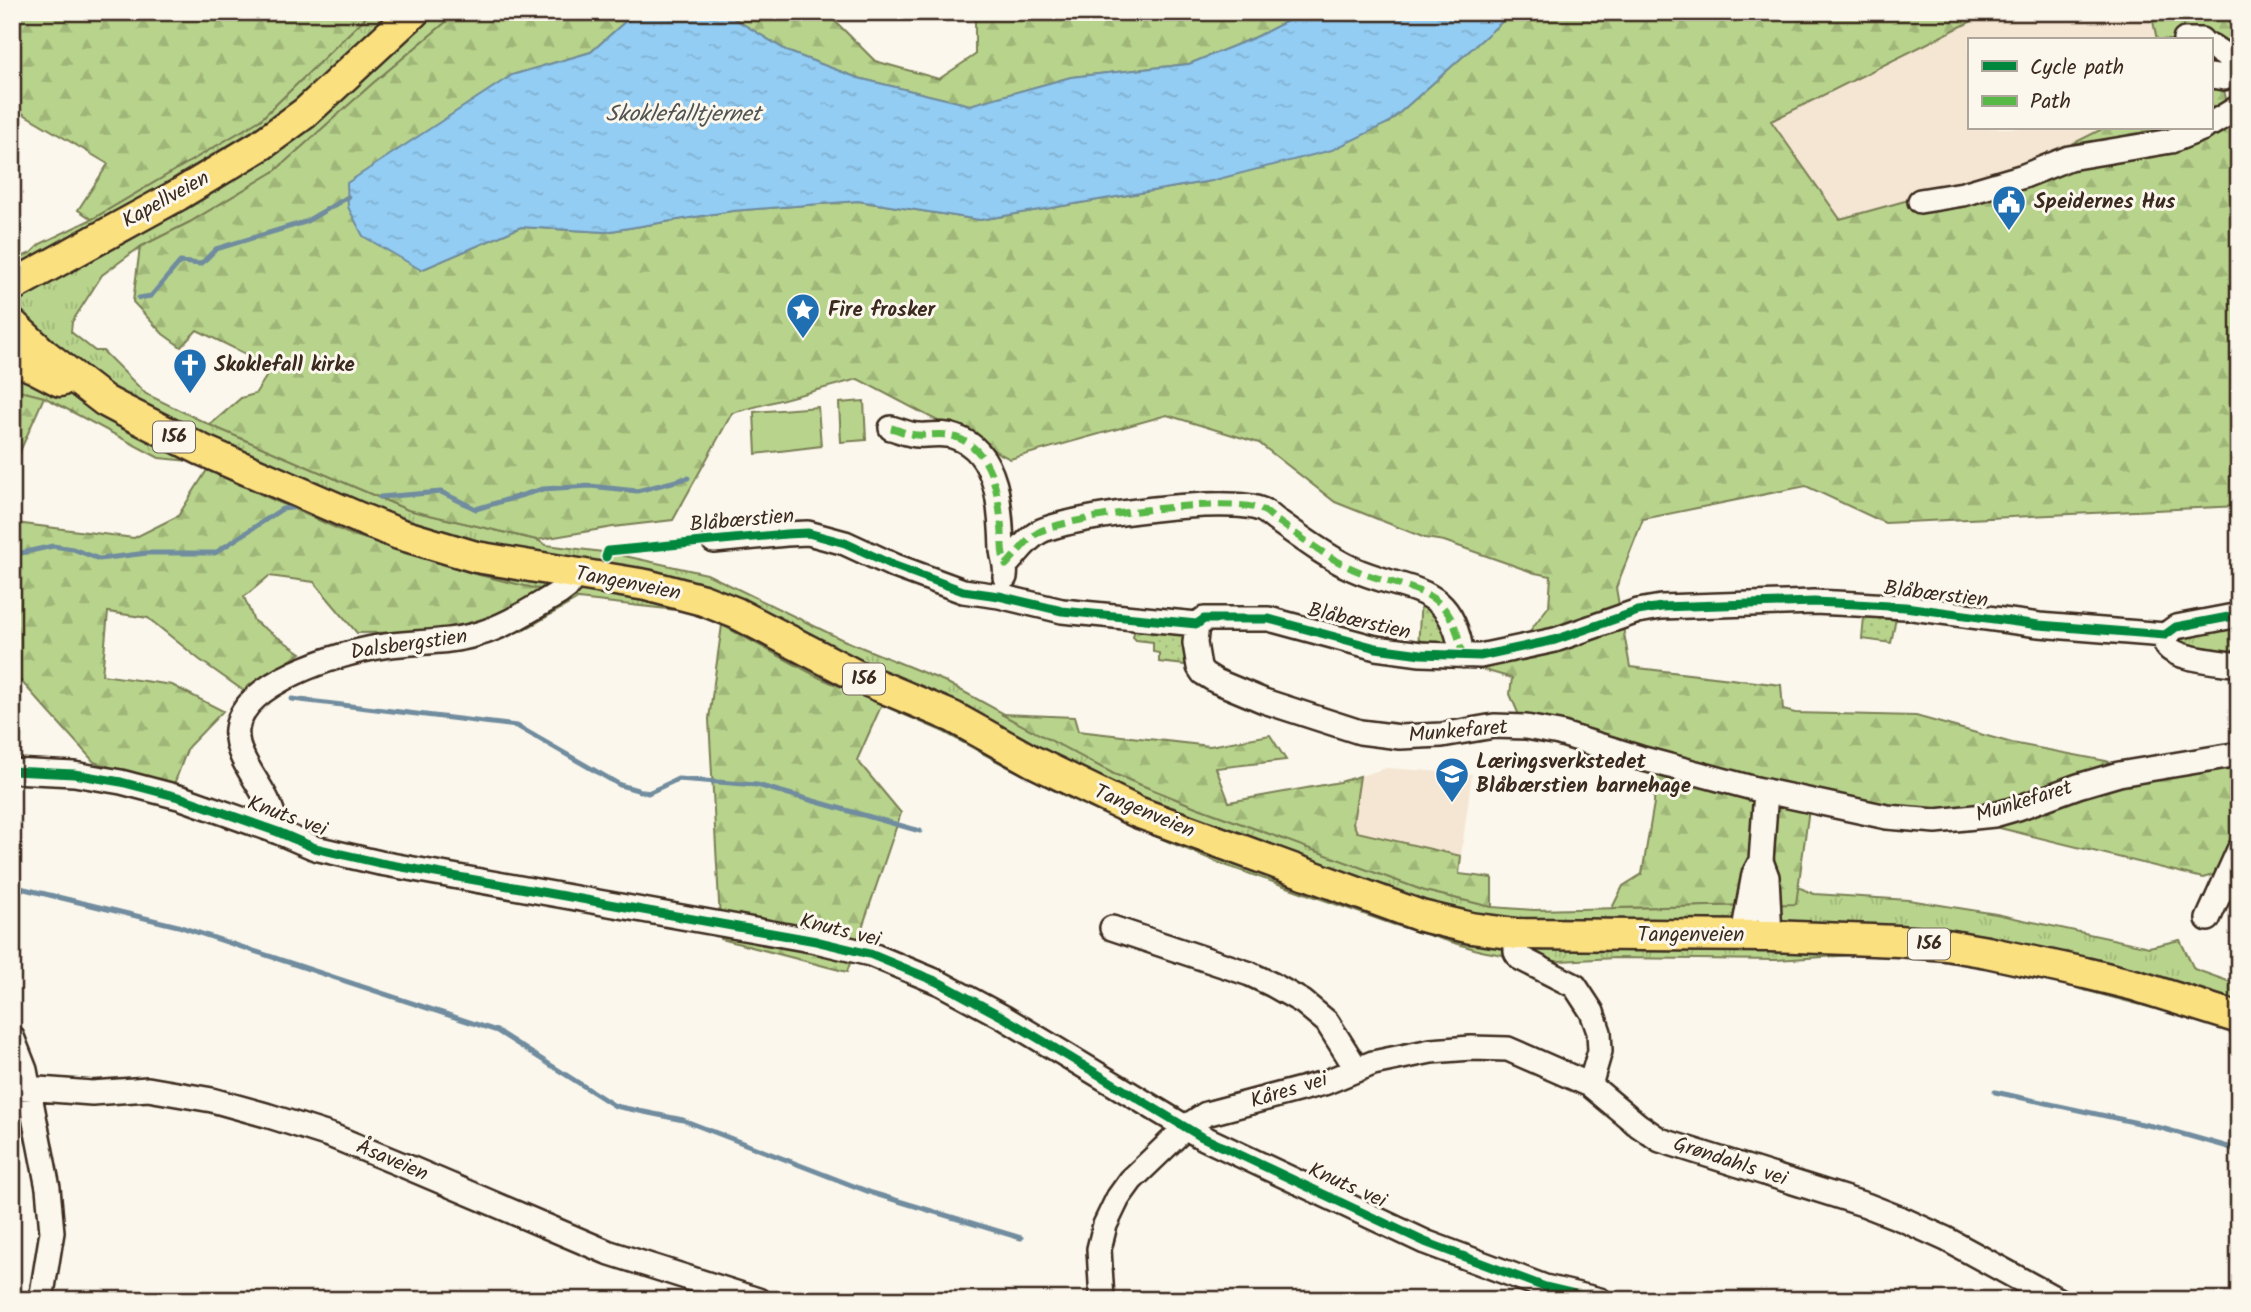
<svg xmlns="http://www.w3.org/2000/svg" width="2251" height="1312" font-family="Kalam,sans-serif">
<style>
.built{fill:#f5e6d3}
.grass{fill:url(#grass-tufts);stroke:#7a7f55;stroke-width:2}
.forest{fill:url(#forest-firs);stroke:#7a7f55;stroke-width:2}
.park{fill:url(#park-dots);stroke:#7a7f55;stroke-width:2}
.pitch{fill:#b8d48c;stroke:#7a7f55;stroke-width:2}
.water{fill:url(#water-ripples);stroke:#708c9e;stroke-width:2}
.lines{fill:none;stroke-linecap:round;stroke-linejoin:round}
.stream{stroke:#708c9e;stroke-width:5}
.minor-casing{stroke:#3b2a1e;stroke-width:28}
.major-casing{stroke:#3b2a1e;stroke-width:35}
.minor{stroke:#fbf7ec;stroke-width:23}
.major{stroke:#fbe080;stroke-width:30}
.quiet{stroke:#58b947;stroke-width:7;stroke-dasharray:14 7;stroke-linecap:butt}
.cycleway-casing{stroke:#fbf7ec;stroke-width:13}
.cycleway{stroke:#00873e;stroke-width:9}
.labels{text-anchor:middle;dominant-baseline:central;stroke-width:6;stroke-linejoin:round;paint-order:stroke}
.shield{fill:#fbf7ec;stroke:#75685c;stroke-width:2}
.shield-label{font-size:19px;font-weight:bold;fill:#3b2a1e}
.street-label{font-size:21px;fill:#3b2a1e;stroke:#fbf7ec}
.poi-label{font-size:21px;font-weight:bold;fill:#3b2a1e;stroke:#fbf7ec;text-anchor:start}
.water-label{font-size:23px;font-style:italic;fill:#515353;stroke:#fbf7ec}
</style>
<defs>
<pattern id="grass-tufts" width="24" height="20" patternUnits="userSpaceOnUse" patternTransform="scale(1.75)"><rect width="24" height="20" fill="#b8d48c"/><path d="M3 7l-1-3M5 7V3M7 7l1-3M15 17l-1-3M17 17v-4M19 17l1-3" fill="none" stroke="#9fb678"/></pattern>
<pattern id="forest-firs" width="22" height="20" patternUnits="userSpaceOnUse" patternTransform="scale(1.75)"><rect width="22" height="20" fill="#b8d48c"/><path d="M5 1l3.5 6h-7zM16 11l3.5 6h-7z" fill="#9fb678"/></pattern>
<pattern id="park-dots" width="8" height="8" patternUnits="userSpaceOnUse" patternTransform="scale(1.75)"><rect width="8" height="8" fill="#b8d48c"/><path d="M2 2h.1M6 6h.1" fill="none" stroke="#9fb678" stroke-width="1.8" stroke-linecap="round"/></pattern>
<pattern id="water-ripples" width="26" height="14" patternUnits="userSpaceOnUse" patternTransform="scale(1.75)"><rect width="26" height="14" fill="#93cdf3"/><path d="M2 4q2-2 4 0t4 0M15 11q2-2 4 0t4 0" fill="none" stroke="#80b0d0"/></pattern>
</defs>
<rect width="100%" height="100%" fill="#fbf7ec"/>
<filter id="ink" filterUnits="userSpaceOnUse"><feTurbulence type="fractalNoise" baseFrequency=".0143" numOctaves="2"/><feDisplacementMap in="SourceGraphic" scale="14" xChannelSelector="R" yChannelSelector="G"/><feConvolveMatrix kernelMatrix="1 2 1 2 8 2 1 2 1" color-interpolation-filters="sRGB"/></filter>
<g filter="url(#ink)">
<path class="built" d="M 2037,12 L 2151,12 L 2157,40 L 1969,40 L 1969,128 L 2104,128 L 2024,168 L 1840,219 L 1771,121 L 1980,17 Z
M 1387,768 L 1472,774 L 1461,856 L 1357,832 L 1353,823 L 1360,776 Z"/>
<path class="grass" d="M 371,12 L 458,12 L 372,84 L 275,171 L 190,222 L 140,247 L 102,275 L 72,322 L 71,332 L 95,351 L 103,351 L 146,394 L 210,425 L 408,510 L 537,540 L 546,545 L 611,553 L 707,574 L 841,639 L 944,681 L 1114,774 L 1196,807 L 1425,891 L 1492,907 L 1534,910 L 1795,904 L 1798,887 L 1814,894 L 1909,900 L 1996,914 L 2149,947 L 2180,940 L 2194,969 L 2239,985 L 2239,1033 L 2202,1021 L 2019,973 L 1984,965 L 1886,953 L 1776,960 L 1615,958 L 1541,962 L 1481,951 L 1392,924 L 1222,864 L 1155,836 L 1079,803 L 1006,766 L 944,732 L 820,678 L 722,625 L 685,611 L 578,599 L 475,574 L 347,533 L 190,461 L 159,458 L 44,397 L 12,389 L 12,261 L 31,253 L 40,244 L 92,219 L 260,120 Z
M 2239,622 L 2239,659 L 2182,649 L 2176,640 L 2178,635 Z"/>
<path class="forest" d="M 12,12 L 371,12 L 260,120 L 92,219 L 78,210 L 108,164 L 15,109 L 12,112 Z
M 458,12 L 678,12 L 628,19 L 591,52 L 512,75 L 421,270 L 521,227 L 605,232 L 732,211 L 858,201 L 980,220 L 1211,181 L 1388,123 L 1513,12 L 2037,12 L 1980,17 L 1771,121 L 1840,219 L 2024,168 L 2104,128 L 2211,128 L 2211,40 L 2157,40 L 2151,12 L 2239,12 L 2239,61 L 2219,67 L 2239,157 L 2239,506 L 1885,523 L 1806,486 L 1643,519 L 1616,588 L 1630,667 L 1781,685 L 1783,710 L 1795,713 L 1916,716 L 2012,743 L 2106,761 L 2159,778 L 2239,766 L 2239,834 L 2219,873 L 2203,878 L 1939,813 L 1811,794 L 1796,904 L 1612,908 L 1623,886 L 1642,874 L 1654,803 L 1656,758 L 1521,720 L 1510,694 L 1512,678 L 1484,670 L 1486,662 L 1518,657 L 1532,628 L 1549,606 L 1551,576 L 1535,573 L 1444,541 L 1425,538 L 1335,502 L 1259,443 L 1167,415 L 1010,459 L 858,379 L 732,413 L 673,520 L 613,527 L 537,540 L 408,510 L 210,425 L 241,398 L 255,394 L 270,371 L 252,357 L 197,330 L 181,347 L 163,334 L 133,302 L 140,247 L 190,222 L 275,171 L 372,84 Z
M 723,12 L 836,12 L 832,18 L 875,61 L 939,79 L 975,55 L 975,12 L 1059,12 L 1064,17 L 1104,15 L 1106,12 L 1305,12 L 1256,37 L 1189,64 L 1071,77 L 970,105 L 858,78 L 789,52 Z
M 12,389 L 44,397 L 14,465 L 16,523 L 134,538 L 178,516 L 207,470 L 347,533 L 475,574 L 578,599 L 522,631 L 357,633 L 314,582 L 269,576 L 244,597 L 254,621 L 301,653 L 244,691 L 200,660 L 148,618 L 108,612 L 102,675 L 172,685 L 223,711 L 188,747 L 173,787 L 94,762 L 21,681 L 12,682 Z
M 722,625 L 820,678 L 882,704 L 857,760 L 901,813 L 847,972 L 721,939 L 709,719 Z
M 1001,714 L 1074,717 L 1078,731 L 1210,746 L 1270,735 L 1286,760 L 1216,768 L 1229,802 L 1340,782 L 1360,776 L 1353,823 L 1357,832 L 1461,856 L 1459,874 L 1492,878 L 1492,907 L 1425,891 L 1196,807 L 1114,774 Z"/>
<path class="park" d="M 1421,598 L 1436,606 L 1451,647 L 1418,649 Z
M 1864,617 L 1896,618 L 1891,643 L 1862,639 Z
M 1136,623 L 1183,629 L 1186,665 L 1159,662 L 1159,653 L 1153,652 L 1153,642 L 1136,640 L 1133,637 Z"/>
<path class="pitch" d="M 864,401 L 866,440 L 841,442 L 839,403 Z
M 818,407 L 821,446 L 756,454 L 754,412 Z"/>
<path class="water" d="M 678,12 L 723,12 L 789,52 L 858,78 L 970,105 L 1071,77 L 1189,64 L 1256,37 L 1305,12 L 1513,12 L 1388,123 L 1332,150 L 1211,181 L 980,220 L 858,201 L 732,211 L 605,232 L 521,227 L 421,270 L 363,236 L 348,207 L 347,183 L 512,75 L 591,52 L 628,19 Z"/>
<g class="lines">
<path class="stream" d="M 139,298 L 151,296 L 180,262 L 201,264 L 216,249 L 305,222 L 348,197
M 380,497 L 441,492 L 476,509 L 543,489 L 590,486 L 637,491 L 688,478
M 12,555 L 53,546 L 73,549 L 99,559 L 147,553 L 215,553 L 282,509 L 300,507
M 292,699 L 517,726 L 620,785 L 648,793 L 678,779 L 757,785 L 920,831
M 12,886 L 178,926 L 497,1031 L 615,1106 L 683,1120 L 872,1193 L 1021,1238
M 1995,1092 L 2161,1128 L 2239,1150"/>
<g class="minor-casing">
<path id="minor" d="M 2185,40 L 2201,40
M 2211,46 L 2229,58 L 2239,76
M 2211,76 L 2224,78 L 2239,70
M 2211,124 L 2239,107
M 1920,201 L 1963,194 L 2024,176 L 2069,158 L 2171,141 L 2204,128
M 891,428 C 899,430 909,435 918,435 C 931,436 942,432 955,437 C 999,451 1001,511 1002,550 C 1003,560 1007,566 1005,577
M 714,541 L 786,534 L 808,533 L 845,543 L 895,566 L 963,591 L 999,596 L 1062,611 L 1197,624 L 1204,619 L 1269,619 L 1376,648 L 1421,654 L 1480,656 L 1555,640 L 1638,611 L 1661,607 L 1814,602 L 1856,604 L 1905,607 L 2039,625 L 2165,635 L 2176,627 L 2239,615
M 1006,565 C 1017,554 1027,538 1041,531 C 1073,516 1231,495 1262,510 C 1268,512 1273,519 1279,522 C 1302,538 1325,556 1351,568 C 1407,594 1452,580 1462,656
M 1197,624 L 1195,643 L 1199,667 L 1203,673 L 1216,681 L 1264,701 L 1360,732 L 1400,737 L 1442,735 L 1494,726 L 1526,727 L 1559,733 L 1640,758 L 1756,789 L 1887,817 L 1936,821 L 1994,815 L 2018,808 L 2078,786 L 2119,774 L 2239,754
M 2165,635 C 2165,639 2165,643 2167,646 C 2177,660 2222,662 2239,665
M 12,771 L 74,774 L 121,782 L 182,798 L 278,832 L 315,848 L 380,863 L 816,941 L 870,954 L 940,983 L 1003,1017 L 1200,1136 L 1425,1242 L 1545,1287 L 1600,1300
M 1766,791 L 1761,861 L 1767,877 L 1770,936
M 278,832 C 275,822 273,811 268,802 C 258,780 234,755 237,729 C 243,682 338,654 378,647 C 411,641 445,644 478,634 C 507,626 533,608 559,593 L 567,587 L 576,574
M 2208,919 L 2239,850
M 1112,928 L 1250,974 L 1273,985 L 1303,1002 L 1327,1022 L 1356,1068
M 1516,934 L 1516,952 L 1520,958 L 1575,986 L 1592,1012 L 1599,1032 L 1600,1051 L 1590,1085
M 1743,935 L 1754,874 L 1761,861
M 12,1037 L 25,1070 L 48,1188 L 52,1232 L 41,1300
M 12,1087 L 92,1093 L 148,1089 L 212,1100 L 266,1115 L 332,1136 L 405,1166 L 607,1252 L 758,1300
M 1102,1300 L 1099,1249 L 1105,1225 L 1118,1198 L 1131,1180 L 1187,1126 L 1206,1114 L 1324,1083 L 1373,1063 L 1431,1051 L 1471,1048 L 1508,1049 L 1590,1085 L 1638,1125 L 1660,1140 L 1866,1205 L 1904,1220 L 1946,1239 L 2058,1300"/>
</g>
<g class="major-casing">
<path id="major" d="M 12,286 L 178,195 L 261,145 L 305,113 L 414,12
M 13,325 L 44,354 L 105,401 L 122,410 L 202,450 L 359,518 L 399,534 L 476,557 L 646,585 L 703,600 L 736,613 L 863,679 L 953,717 L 1032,761 L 1137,812 L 1421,916 L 1471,928 L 1516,934 L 1770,936 L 1898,941 L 1946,945 L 1987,952 L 2085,973 L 2134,985 L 2239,1018
M 12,358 L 35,368 L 60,381"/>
</g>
<use href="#minor" class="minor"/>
<use href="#major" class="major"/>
<path class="quiet" d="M 891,428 C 899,430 909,435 917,435 C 930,436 942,432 955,437 C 994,449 999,498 1002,533 C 1002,544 1001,554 1006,565 C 1017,554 1027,538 1041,531 C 1073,516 1231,495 1262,510 C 1268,512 1273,519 1279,522 C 1302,538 1325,556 1351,568 C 1407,594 1452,580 1462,656"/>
<g class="cycleway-casing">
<path id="cycleway" d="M 606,557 L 608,551 L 786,534 L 808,533 L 845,543 L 895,566 L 963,591 L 999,596 L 1062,611 L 1197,624 L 1204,619 L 1269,619 L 1376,648 L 1421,654 L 1480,656 L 1555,640 L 1638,611 L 1661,607 L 1814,602 L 1856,604 L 1905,607 L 2039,625 L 2165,635 L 2176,627 L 2239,615
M 12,771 L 74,774 L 121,782 L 182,798 L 278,832 L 315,848 L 380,863 L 816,941 L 870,954 L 940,983 L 1003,1017 L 1200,1136 L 1425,1242 L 1545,1287 L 1600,1300"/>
</g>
<use href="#cycleway" class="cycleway"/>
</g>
</g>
<defs>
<g id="civic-pin" transform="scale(1.75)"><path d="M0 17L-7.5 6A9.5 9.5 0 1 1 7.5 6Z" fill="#1f6fb2" stroke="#fbf7ec"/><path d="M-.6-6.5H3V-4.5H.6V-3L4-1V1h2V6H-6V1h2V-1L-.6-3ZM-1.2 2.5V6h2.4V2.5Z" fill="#fff"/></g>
<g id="sight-pin" transform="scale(1.75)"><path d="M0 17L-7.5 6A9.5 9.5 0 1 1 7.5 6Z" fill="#1f6fb2" stroke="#fbf7ec"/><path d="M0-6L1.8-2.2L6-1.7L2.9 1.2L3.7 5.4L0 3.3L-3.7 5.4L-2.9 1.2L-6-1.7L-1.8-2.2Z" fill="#fff"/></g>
<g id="church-pin" transform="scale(1.75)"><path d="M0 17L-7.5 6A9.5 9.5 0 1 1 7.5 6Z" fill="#1f6fb2" stroke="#fbf7ec"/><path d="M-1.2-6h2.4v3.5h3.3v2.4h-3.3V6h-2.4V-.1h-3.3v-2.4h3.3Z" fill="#fff"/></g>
<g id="school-pin" transform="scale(1.75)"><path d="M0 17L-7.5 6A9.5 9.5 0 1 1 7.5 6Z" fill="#1f6fb2" stroke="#fbf7ec"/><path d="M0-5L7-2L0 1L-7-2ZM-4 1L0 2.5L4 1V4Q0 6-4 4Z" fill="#fff"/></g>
</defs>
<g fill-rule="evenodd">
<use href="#civic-pin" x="2009" y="202"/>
<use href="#sight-pin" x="803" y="310"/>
<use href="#church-pin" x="190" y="365"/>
<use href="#school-pin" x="1452" y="774"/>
</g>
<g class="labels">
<g class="shield">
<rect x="153" y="421.5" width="42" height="31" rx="5"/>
<rect x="843" y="663.5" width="42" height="31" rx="5"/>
<rect x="1908" y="928.5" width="42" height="31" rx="5"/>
</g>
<g class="shield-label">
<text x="174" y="437">156</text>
<text x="864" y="679">156</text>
<text x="1929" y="944">156</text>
</g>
<g class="street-label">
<text transform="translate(166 200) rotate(-29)">Kapellveien</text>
<text transform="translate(742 521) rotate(-5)">Blåbærstien</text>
<text transform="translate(628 584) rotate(11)">Tangenveien</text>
<text transform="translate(1936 595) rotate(7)">Blåbærstien</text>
<text transform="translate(1359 622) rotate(13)">Blåbærstien</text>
<text transform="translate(409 645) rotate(-8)">Dalsbergstien</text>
<text transform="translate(1458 732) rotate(-5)">Munkefaret</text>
<text transform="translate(2024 802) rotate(-17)">Munkefaret</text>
<text transform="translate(1144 812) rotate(23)">Tangenveien</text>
<text transform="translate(287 817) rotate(20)">Knuts vei</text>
<text transform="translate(840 931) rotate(14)">Knuts vei</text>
<text x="1691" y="935">Tangenveien</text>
<text transform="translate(1289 1091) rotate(-17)">Kåres vei</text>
<text transform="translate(392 1161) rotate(23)">Åsaveien</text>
<text transform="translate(1730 1162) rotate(18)">Grøndahls vei</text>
<text transform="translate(1347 1186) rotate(24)">Knuts vei</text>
</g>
<g class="poi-label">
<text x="2034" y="202">Speidernes Hus</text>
<text x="828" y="310">Fire frosker</text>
<text x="214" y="365">Skoklefall kirke</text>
<text x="1476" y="762">Læringsverkstedet<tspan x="1476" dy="24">Blåbærstien barnehage</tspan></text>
</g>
<g class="water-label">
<text x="683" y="115">Skoklefalltjernet</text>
</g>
</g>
<rect width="2251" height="1312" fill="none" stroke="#fbf7ec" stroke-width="42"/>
<rect x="21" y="21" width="2209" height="1270" fill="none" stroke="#3b2a1e" stroke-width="2.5" filter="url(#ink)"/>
<rect x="1968" y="38" width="245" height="91" fill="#fbf7ec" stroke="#aea59a" stroke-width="2"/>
<rect x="1982" y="61" width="35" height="10" fill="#00873e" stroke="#aea59a" stroke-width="2"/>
<text x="2030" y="74" font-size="21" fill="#3b2a1e">Cycle path</text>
<rect x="1982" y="96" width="35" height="10" fill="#58b947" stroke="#aea59a" stroke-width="2"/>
<text x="2030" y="108" font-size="21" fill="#3b2a1e">Path</text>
</svg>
